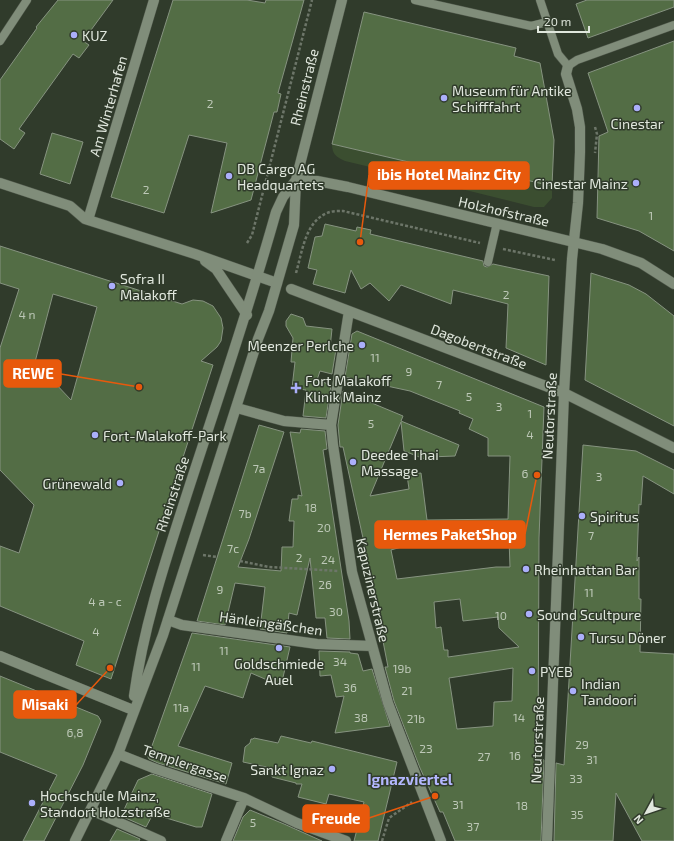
<svg xmlns="http://www.w3.org/2000/svg" width="674" height="841" font-family="'Exo 2',sans-serif">
<style>
.green{fill:#3b4e30}
.building{fill:#536d45;stroke:#869380;fill-rule:evenodd}
.lines{fill:none;stroke-linecap:round;stroke-linejoin:round}
.lane-casing{stroke:#50594c;stroke-width:9}
.street-casing{stroke:#50594c;stroke-width:11}
.secondary-casing{stroke:#50594c;stroke-width:11}
.path{stroke:#6d7669;stroke-width:2.5;stroke-dasharray:3 2;stroke-linecap:butt}
.lane{stroke:#808d7a;stroke-width:8}
.street{stroke:#808d7a;stroke-width:10}
.secondary{stroke:#808d7a;stroke-width:10}
.poi-dot{fill:#abaffb;stroke:#303b2b;stroke-width:1.5}
.labels{text-anchor:middle;dominant-baseline:central;stroke-width:3;stroke-linejoin:round;paint-order:stroke}
.number-label{font-size:12px;fill:#bdc8b7}
.poi-label{font-size:14px;fill:#e0e7dd;stroke:#303b2b;text-anchor:start}
.street-label{font-size:14px;fill:#e0e7dd;stroke:#303b2b}
.neighbourhood-label{font-size:15px;font-weight:bold;fill:#b3b7fe;stroke:#303b2b}
.leader{fill:none;stroke:#e8590c;stroke-width:1.5}
.callout-dot{fill:#e8590c;stroke:#303b2b;stroke-width:1.5}
.callout{fill:#e8590c;stroke:#e8590c;stroke-width:1.5}
.callout-label{font-size:15px;text-anchor:middle;font-weight:bold;fill:#fff}
</style>
<rect width="100%" height="100%" fill="#303b2b"/>
<path class="green" d="M 332,144 L 419,164 L 416,178 L 345,161 C 336,157 332,154 332,144 Z
M 424,165 L 511,186 L 513,177 L 552,186 L 552,198 L 544,207 L 534,207 L 421,179 Z"/>
<path class="building" d="M 58,0 L 113,0 L 83,41 L 89,45 L 79,58 L 73,54 L 19,129 L 25,133 L 14,149 L 0,139 L 0,80 L 37,28 L 36,27 Z
M 173,0 L 247,0 L 265,3 L 266,0 L 304,0 L 278,93 L 281,94 L 277,112 L 274,112 L 251,200 L 211,213 L 227,143 L 189,135 L 164,213 L 111,197 Z
M 587,0 L 674,0 L 674,7 L 588,38 L 576,4 Z
M 364,12 L 516,48 L 514,56 L 540,63 L 554,140 L 552,186 L 513,177 L 511,186 L 332,144 Z
M 674,41 L 674,251 L 639,231 L 597,218 L 599,136 L 608,132 L 588,73 Z
M 52,133 L 83,142 L 70,184 L 40,174 Z
M 325,224 L 356,231 L 357,227 L 371,230 L 370,234 L 483,261 L 484,266 L 487,267 L 493,264 L 549,276 L 546,365 L 506,348 L 508,304 L 453,290 L 451,304 L 401,285 L 389,301 L 370,283 L 361,289 L 351,270 L 345,293 L 313,284 L 317,270 L 308,268 L 315,237 L 322,236 Z
M 0,246 L 182,304 L 193,300 L 203,301 L 213,306 L 221,318 L 223,328 L 221,341 L 217,347 L 201,361 L 213,365 L 111,679 L 76,665 L 84,641 L 0,606 L 0,546 L 19,553 L 34,505 L 0,470 L 0,348 L 19,289 L 0,283 ZM 53,294 L 97,307 L 71,400 L 35,362 Z
M 591,273 L 629,285 L 646,294 L 674,316 L 674,426 L 585,380 Z
M 291,314 L 303,318 L 306,326 L 332,329 L 330,348 L 337,343 L 332,374 L 320,371 L 317,380 L 331,385 L 326,418 L 303,416 L 306,390 L 292,388 L 295,362 L 291,362 L 293,338 L 286,326 L 286,321 Z
M 357,331 L 544,407 L 539,538 L 538,758 L 544,760 L 541,841 L 455,841 L 443,812 L 440,812 L 420,768 L 394,701 L 385,667 L 388,667 L 363,538 L 343,447 L 340,447 L 338,425 L 343,391 L 403,416 L 401,421 L 459,445 L 455,456 L 429,457 L 427,460 L 404,451 L 401,422 L 370,496 L 409,489 L 407,475 L 421,473 L 427,520 L 508,519 L 510,456 L 488,456 L 488,438 L 469,429 L 473,419 L 459,413 L 460,411 L 410,391 L 345,377 L 352,334 ZM 429,539 L 509,539 L 510,567 L 496,567 L 397,579 L 391,550 ZM 460,599 L 463,621 L 498,617 L 499,628 L 519,647 L 448,657 L 448,650 L 444,650 L 441,627 L 436,628 L 434,602 ZM 513,668 L 512,701 L 494,702 L 493,726 L 457,729 L 449,678 Z
M 259,425 L 284,432 L 249,539 L 238,567 L 281,571 L 282,547 L 293,547 L 294,521 L 289,521 L 292,499 L 298,499 L 298,495 L 302,496 L 290,432 L 300,433 L 301,429 L 325,431 L 327,449 L 323,450 L 349,621 L 350,639 L 327,638 L 325,618 L 316,618 L 310,558 L 297,615 L 289,613 L 287,633 L 260,629 L 265,587 L 235,583 L 225,625 L 197,621 Z
M 583,445 L 636,451 L 674,470 L 674,494 L 643,476 L 641,505 L 639,504 L 637,561 L 639,557 L 639,599 L 641,599 L 640,652 L 674,654 L 674,841 L 642,841 L 616,793 L 613,841 L 554,841 L 556,763 L 564,765 Z
M 192,633 L 290,647 L 281,686 L 251,673 L 243,698 L 205,686 L 178,746 L 232,763 L 226,784 L 158,763 L 149,759 L 148,757 Z
M 319,651 L 350,652 L 350,653 L 358,654 L 363,671 L 372,669 L 390,726 L 335,733 L 344,696 L 336,697 L 331,675 L 320,676 Z
M 0,676 L 98,716 L 101,721 L 83,765 L 44,841 L 23,841 L 57,775 L 0,752 Z
M 281,736 L 311,743 L 312,741 L 397,762 L 378,841 L 354,841 L 364,802 L 329,794 L 326,804 L 298,797 L 302,784 L 296,784 L 296,783 L 272,777 L 271,768 L 243,762 L 245,747 L 250,743 L 251,739 L 253,739 L 254,738 L 278,743 Z
M 152,774 L 212,794 L 202,827 L 196,827 L 153,814 L 146,827 L 121,816 L 138,780 Z
M 250,810 L 284,824 L 322,841 L 233,841 L 243,817 Z
M 117,829 L 140,839 L 139,841 L 110,841 Z"/>
<g class="lines">
<g class="lane-casing">
<path id="lane" d="M 415,0 L 531,26 L 547,22
M 540,0 L 558,54 L 568,66 L 577,60 L 674,25
M 0,41 L 27,0
M 488,262 L 497,223"/>
</g>
<g class="street-casing">
<path id="street" d="M 0,183 L 70,206 L 85,219 L 195,254 L 277,283
M 88,220 L 154,0
M 205,261 L 216,269 L 247,315
M 291,289 L 564,393 L 674,448
M 349,311 L 331,425 L 333,445 L 352,572 L 388,703 L 441,841
M 237,408 L 284,421 L 331,425
M 168,620 L 182,625 L 317,644 L 372,646
M 0,656 L 133,710
M 118,754 L 156,769 L 244,798 L 297,823 L 346,841
M 91,810 L 161,841
M 226,841 L 244,798
M 547,841 L 564,393 L 572,259 L 578,203 L 580,152 L 580,127 L 577,109 L 566,74 L 568,66"/>
</g>
<g class="secondary-casing">
<path id="secondary" d="M 296,180 L 317,181 L 348,187 L 602,249 L 641,263 L 674,284
M 134,696 C 143,629 164,565 185,500 C 216,404 249,309 276,212 L 283,197 L 296,180
M 75,841 L 118,754 L 163,635 L 258,339 L 269,311 L 294,225 L 296,180 L 342,0"/>
</g>
<path class="path" d="M 595,127 L 597,134 L 595,153
M 247,243 L 252,235 L 312,0
M 503,249 L 555,260
M 296,273 C 302,253 305,222 327,213 C 331,211 338,211 343,211 L 480,243
M 203,555 L 217,557
M 240,561 L 269,567 L 339,571
M 382,841 L 389,818 L 412,802"/>
<use href="#lane" class="lane"/>
<use href="#street" class="street"/>
<use href="#secondary" class="secondary"/>
</g>
<g class="poi-dot">
<circle cx="74" cy="35" r="4"/>
<circle cx="444" cy="98" r="4"/>
<circle cx="637" cy="108" r="4"/>
<circle cx="229" cy="176" r="4"/>
<circle cx="636" cy="183" r="4"/>
<circle cx="112" cy="286" r="4"/>
<circle cx="362" cy="345" r="4"/>
<path d="M294 382h4v4h4v4h-4v4h-4v-4h-4v-4h4z"/>
<circle cx="95" cy="435" r="4"/>
<circle cx="353" cy="462" r="4"/>
<circle cx="120" cy="483" r="4"/>
<circle cx="582" cy="516" r="4"/>
<circle cx="526" cy="569" r="4"/>
<circle cx="529" cy="614" r="4"/>
<circle cx="581" cy="637" r="4"/>
<circle cx="279" cy="648" r="4"/>
<circle cx="532" cy="671" r="4"/>
<circle cx="573" cy="691" r="4"/>
<circle cx="332" cy="769" r="4"/>
<circle cx="32" cy="803" r="4"/>
</g>
<g class="labels">
<g class="number-label">
<text x="210" y="103">2</text>
<text x="146" y="189">2</text>
<text x="651" y="215">1</text>
<text x="506" y="294">2</text>
<text x="27" y="314">4 n</text>
<text x="375" y="357">11</text>
<text x="409" y="371">9</text>
<text x="439" y="384">7</text>
<text x="469" y="396">5</text>
<text x="499" y="406">3</text>
<text x="530" y="413">1</text>
<text x="371" y="423">5</text>
<text x="530" y="434">4</text>
<text x="259" y="468">7a</text>
<text x="525" y="473">6</text>
<text x="599" y="476">3</text>
<text x="311" y="507">18</text>
<text x="245" y="513">7b</text>
<text x="324" y="527">20</text>
<text x="591" y="535">7</text>
<text x="233" y="548">7c</text>
<text x="299" y="557">2</text>
<text x="328" y="559">24</text>
<text x="325" y="584">26</text>
<text x="220" y="589">9</text>
<text x="589" y="592">11</text>
<text x="105" y="601">4 a - c</text>
<text x="336" y="611">30</text>
<text x="501" y="615">10</text>
<text x="96" y="631">4</text>
<text x="224" y="650">11</text>
<text x="340" y="661">34</text>
<text x="196" y="666">11</text>
<text x="402" y="668">19b</text>
<text x="350" y="687">36</text>
<text x="407" y="690">21</text>
<text x="181" y="707">11a</text>
<text x="361" y="717">38</text>
<text x="519" y="717">14</text>
<text x="416" y="718">21b</text>
<text x="75" y="732">6,8</text>
<text x="582" y="744">29</text>
<text x="426" y="748">23</text>
<text x="515" y="755">16</text>
<text x="484" y="756">27</text>
<text x="592" y="759">31</text>
<text x="576" y="778">33</text>
<text x="458" y="804">31</text>
<text x="522" y="805">18</text>
<text x="577" y="814">35</text>
<text x="253" y="822">5</text>
<text x="473" y="826">37</text>
</g>
<g class="poi-label">
<text x="82" y="35">KUZ</text>
<text x="452" y="90">Museum für Antike<tspan x="452" dy="16">Schifffahrt</tspan></text>
<text x="637" y="123" text-anchor="middle">Cinestar</text>
<text x="237" y="168">DB Cargo AG<tspan x="237" dy="16">Headquartets</tspan></text>
<text x="628" y="183" text-anchor="end">Cinestar Mainz</text>
<text x="120" y="278">Sofra II<tspan x="120" dy="16">Malakoff</tspan></text>
<text x="354" y="345" text-anchor="end">Meenzer Perlche</text>
<text x="305" y="380">Fort Malakoff<tspan x="305" dy="16">Klinik Mainz</tspan></text>
<text x="103" y="435">Fort-Malakoff-Park</text>
<text x="361" y="454">Deedee Thai<tspan x="361" dy="16">Massage</tspan></text>
<text x="112" y="483" text-anchor="end">Grünewald</text>
<text x="590" y="516">Spiritus</text>
<text x="534" y="569">Rheinhattan Bar</text>
<text x="537" y="614">Sound Scultpure</text>
<text x="589" y="637">Tursu Döner</text>
<text x="279" y="663" text-anchor="middle">Goldschmiede<tspan x="279" dy="16">Auel</tspan></text>
<text x="540" y="671">PYEB</text>
<text x="581" y="683">Indian<tspan x="581" dy="16">Tandoori</tspan></text>
<text x="324" y="769" text-anchor="end">Sankt Ignaz</text>
<text x="40" y="795">Hochschule Mainz,<tspan x="40" dy="16">Standort Holzstraße</tspan></text>
</g>
<g class="street-label">
<text transform="translate(304 87) rotate(-76)">Rheinstraße</text>
<text transform="translate(108 106) rotate(-74)">Am Winterhafen</text>
<text transform="translate(504 211) rotate(13)">Holzhofstraße</text>
<text transform="translate(479 346) rotate(21)">Dagobertstraße</text>
<text transform="translate(549 416) rotate(-87)">Neutorstraße</text>
<text transform="translate(172 494) rotate(-72)">Rheinstraße</text>
<text transform="translate(373 590) rotate(77)">Kapuzinerstraße</text>
<text transform="translate(271 623) rotate(8)">Hänleingäßchen</text>
<text transform="translate(537 740) rotate(-88)">Neutorstraße</text>
<text transform="translate(185 763) rotate(19)">Templergasse</text>
</g>
<g class="neighbourhood-label">
<text x="410" y="779">Ignazviertel</text>
</g>
</g>
<path class="leader" d="M360 242L369 175M139 387L61 374M537 475L525 534M110 668L76 705M435 796L369 818"/>
<g class="callout-dot">
<circle cx="360" cy="242" r="4"/>
<circle cx="139" cy="387" r="4"/>
<circle cx="537" cy="475" r="4"/>
<circle cx="110" cy="668" r="4"/>
<circle cx="435" cy="796" r="4"/>
</g>
<g class="callout">
<rect x="369" y="162" width="160" height="27" rx="4"/>
<rect x="4" y="360" width="57" height="27" rx="4"/>
<rect x="375" y="521" width="150" height="27" rx="4"/>
<rect x="14" y="691" width="62" height="27" rx="4"/>
<rect x="303" y="805" width="66" height="27" rx="4"/>
</g>
<g class="callout-label">
<text x="449" y="180">ibis Hotel Mainz City</text>
<text x="33" y="379">REWE</text>
<text x="450" y="540">Hermes PaketShop</text>
<text x="45" y="710">Misaki</text>
<text x="336" y="824">Freude</text>
</g>
<g transform="translate(646 813) rotate(230)" stroke="#303b2b" stroke-width="3" paint-order="stroke">
<path d="M0-3L7 15L0 10L-7 15Z" fill="#e0e7dd"/>
<text y="-6" font-size="11" font-weight="bold" text-anchor="middle" fill="#e0e7dd">N</text>
</g>
<path d="M538 26v6h51v-6" fill="none" stroke="#e0e7dd" stroke-width="2"/>
<text x="544" y="26" font-size="12" fill="#e0e7dd" stroke="#303b2b" stroke-width="3" paint-order="stroke">20 m</text>
</svg>
